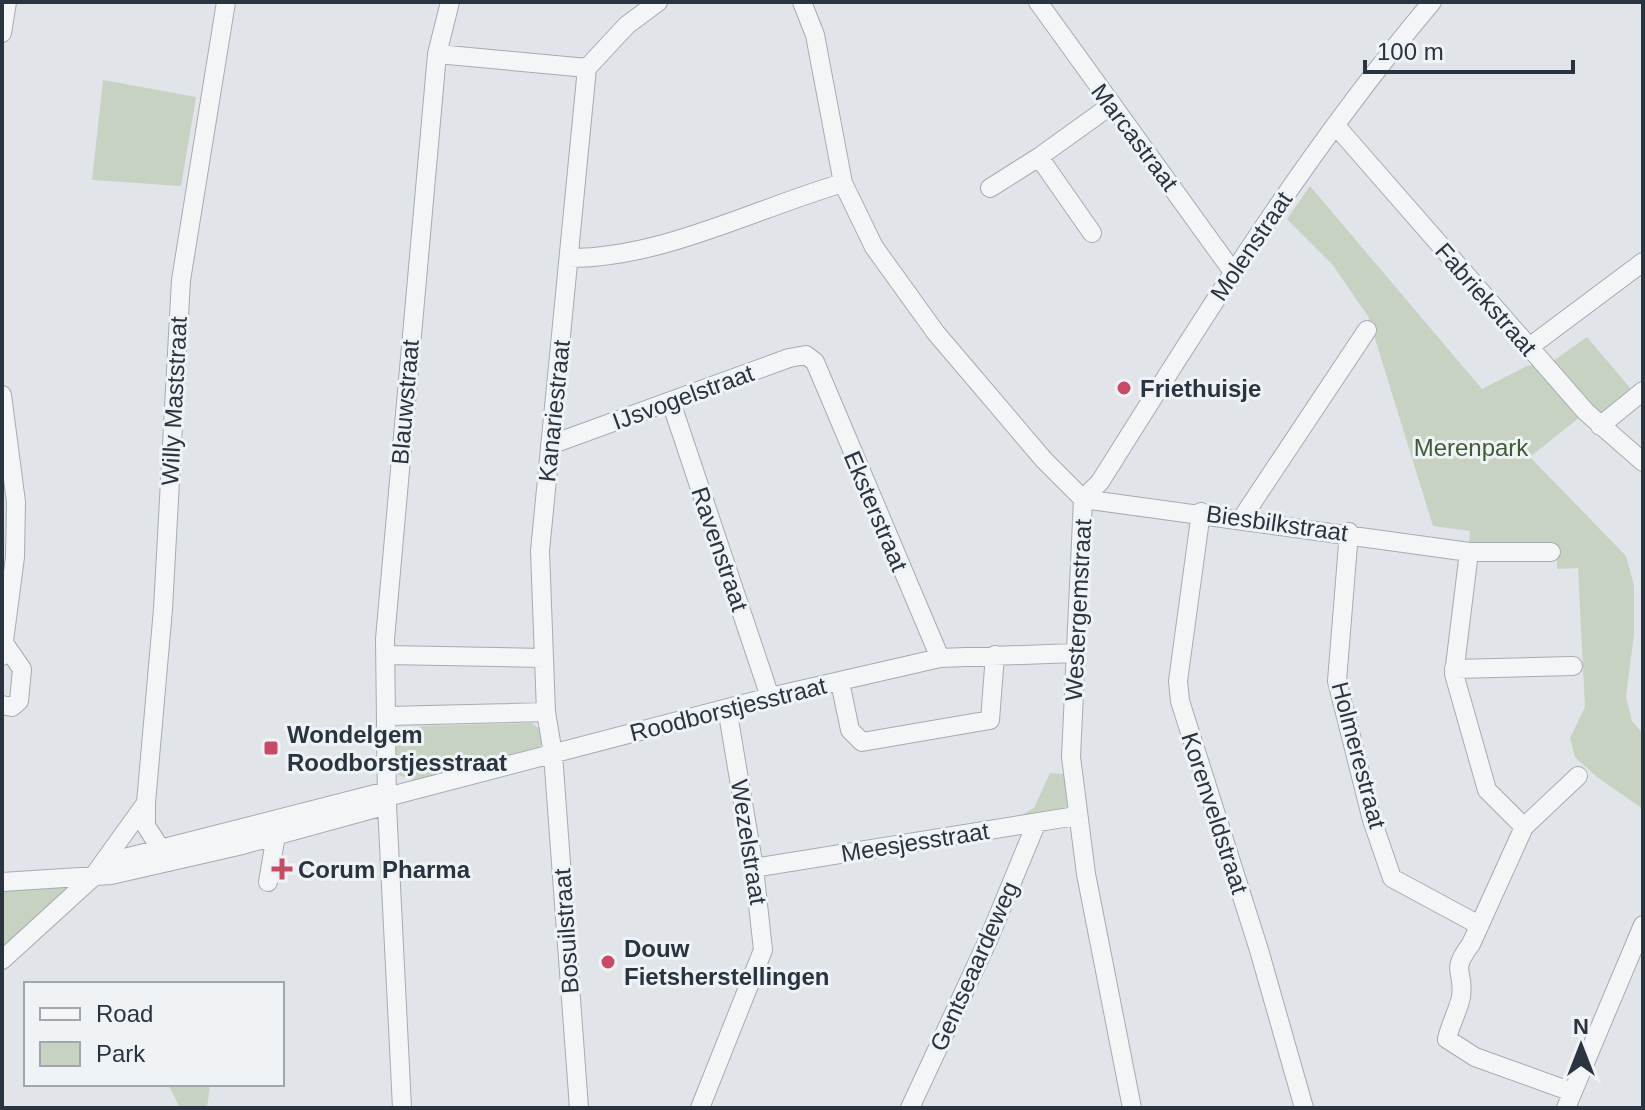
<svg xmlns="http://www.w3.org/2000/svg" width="1645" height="1110" font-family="Arial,sans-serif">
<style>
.green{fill:#c7d2c2}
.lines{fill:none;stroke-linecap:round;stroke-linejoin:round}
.minor-casing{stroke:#a6abb3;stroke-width:20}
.minor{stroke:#f3f5f7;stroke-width:18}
.poi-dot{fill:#c84b65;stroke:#f0f3f6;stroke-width:3}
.labels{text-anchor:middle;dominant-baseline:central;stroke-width:6;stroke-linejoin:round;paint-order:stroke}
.street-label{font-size:24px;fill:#2a3340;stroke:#f0f3f6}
.poi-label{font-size:24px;font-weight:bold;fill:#2a3340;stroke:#f0f3f6;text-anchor:start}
.park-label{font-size:24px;fill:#405b38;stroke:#f0f3f6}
</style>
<rect width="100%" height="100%" fill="#e1e4e9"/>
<path class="green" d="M 103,80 L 196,97 L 181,186 L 92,180 Z
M 1310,186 L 1482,389 L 1527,366 L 1553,361 L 1587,337 L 1631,389 L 1597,418 L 1586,412 L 1530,457 L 1626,556 L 1634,585 L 1634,634 L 1626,697 L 1632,721 L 1643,734 L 1643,809 L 1597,777 L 1575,757 L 1570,738 L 1585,707 L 1578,568 L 1557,569 L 1557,547 L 1469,543 L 1470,531 L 1433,526 L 1368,316 L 1332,264 L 1287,219 Z
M 532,723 L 539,729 L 543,744 L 532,753 L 417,781 L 398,775 L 394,731 L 424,726 Z
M 1050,773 L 1066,774 L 1067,809 L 1024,818 L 1023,814 L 1034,808 Z
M 72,885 L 2,951 L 2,888 Z
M 168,1084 L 210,1084 L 207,1108 L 180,1108 Z"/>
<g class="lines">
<g class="minor-casing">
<path id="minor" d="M 802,2 L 815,35 L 843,183 L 874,247 L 936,333 L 1044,460 L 1083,499
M 1038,2 L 1233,272
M 2,33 L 7,2
M 437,54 L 587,68
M 587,68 L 627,25 L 658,2
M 1337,127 L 1586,412 L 1643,462
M 990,188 L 1039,157
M 1092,233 L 1039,157 L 1110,106
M 569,258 C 663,258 754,209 843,183
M 1528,348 L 1643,262
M 2,395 L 16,502 L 15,557 L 2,656
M 671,402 L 770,697
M 1600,426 L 1643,391
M 550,445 L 789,358 L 806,355 L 815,362 L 940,658
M 1083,499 L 1071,757 L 1086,874 L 1132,1108
M 1083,499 L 1100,482 C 1203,318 1306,151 1432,2
M 1083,499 L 1469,552 L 1551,552
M 1201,512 L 1178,681 L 1180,701 L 1259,950 L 1304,1108
M 1242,518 L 1367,330
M 1349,532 L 1337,681 L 1372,820 L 1392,878 L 1479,925
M 1469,552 L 1454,674 L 1487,790 L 1524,827
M 386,655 L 543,658
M 1454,669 L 1573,666
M 840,682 L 850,730 L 862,742 L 990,720 L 995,655
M 2,705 L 12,707 L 19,701 L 22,669 L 4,643
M 389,716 L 546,712
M 387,797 L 770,697 L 940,658 L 1075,653
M 169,862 L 146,826 L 146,803 L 163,609 L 181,280 L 226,2
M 105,863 L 387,791
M 754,868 L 1076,816
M 2,882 L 111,875 L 238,846 L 387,805
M 268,882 L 276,835
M 2,960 L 92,878 L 146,803
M 1572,1092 L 1475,1057 L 1447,1039 C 1450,1025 1458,1011 1461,997 C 1465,969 1449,973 1471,944 L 1524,827 L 1578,776
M 402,1108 L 387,805 L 385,639 L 437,54 L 450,2
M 579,1108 L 553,754 L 546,712 L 540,551 L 587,68
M 700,1108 L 763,950 L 754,868 L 727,708
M 910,1108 L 989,938 L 1036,824
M 1566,1108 L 1643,925"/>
</g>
<use href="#minor" class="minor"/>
</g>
<g class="poi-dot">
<circle cx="1124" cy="388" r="8"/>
<rect x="263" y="740" width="16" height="16" rx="4"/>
<path d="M278 857h8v8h8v8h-8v8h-8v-8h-8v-8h8z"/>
<circle cx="608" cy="962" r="8"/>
</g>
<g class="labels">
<g class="street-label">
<text transform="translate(1135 137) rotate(53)">Marcastraat</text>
<text transform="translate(1251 246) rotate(-56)">Molenstraat</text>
<text transform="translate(1486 299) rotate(49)">Fabriekstraat</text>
<text transform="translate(683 397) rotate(-20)">IJsvogelstraat</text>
<text transform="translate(174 401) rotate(-87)">Willy Maststraat</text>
<text transform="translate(405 402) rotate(-85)">Blauwstraat</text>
<text transform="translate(554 411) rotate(-84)">Kanariestraat</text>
<text transform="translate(876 511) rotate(67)">Eksterstraat</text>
<text transform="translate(1277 523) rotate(8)">Biesbilkstraat</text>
<text transform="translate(720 549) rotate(71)">Ravenstraat</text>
<text transform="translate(1078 610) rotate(-87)">Westergemstraat</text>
<text transform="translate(728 709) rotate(-14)">Roodborstjesstraat</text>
<text transform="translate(1359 755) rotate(75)">Holmerestraat</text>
<text transform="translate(1215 813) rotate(72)">Korenveldstraat</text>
<text transform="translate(749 842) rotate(81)">Wezelstraat</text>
<text transform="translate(915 842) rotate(-9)">Meesjesstraat</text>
<text transform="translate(566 931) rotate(-94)">Bosuilstraat</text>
<text transform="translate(974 966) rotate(-66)">Gentseaardeweg</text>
</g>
<g class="poi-label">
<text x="1140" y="388">Friethuisje</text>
<text x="287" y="734">Wondelgem<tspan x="287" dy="28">Roodborstjesstraat</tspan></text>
<text x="298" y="869">Corum Pharma</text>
<text x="624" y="948">Douw<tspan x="624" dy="28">Fietsherstellingen</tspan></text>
</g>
<g class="park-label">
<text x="1471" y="447">Merenpark</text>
</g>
</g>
<rect width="1645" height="1110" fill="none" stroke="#2a3340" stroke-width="8"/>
<rect x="24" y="982" width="260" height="104" fill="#f0f3f6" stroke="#a1a6ad" stroke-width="2"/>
<rect x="40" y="1008" width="40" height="12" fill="#f3f5f7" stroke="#a1a6ad" stroke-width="2"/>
<text x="96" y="1022" font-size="24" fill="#2a3340">Road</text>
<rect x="40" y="1042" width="40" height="24" fill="#c7d2c2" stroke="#a1a6ad" stroke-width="2"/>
<text x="96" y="1062" font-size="24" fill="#2a3340">Park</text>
<g transform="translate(1581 1046)" stroke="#f0f3f6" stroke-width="6" paint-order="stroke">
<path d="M0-6L14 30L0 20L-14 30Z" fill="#2a3340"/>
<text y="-12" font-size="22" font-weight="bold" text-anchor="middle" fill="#2a3340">N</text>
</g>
<path d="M1365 60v12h208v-12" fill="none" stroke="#2a3340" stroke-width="4"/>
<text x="1377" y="60" font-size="24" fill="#2a3340" stroke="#f0f3f6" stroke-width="6" paint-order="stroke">100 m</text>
</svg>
